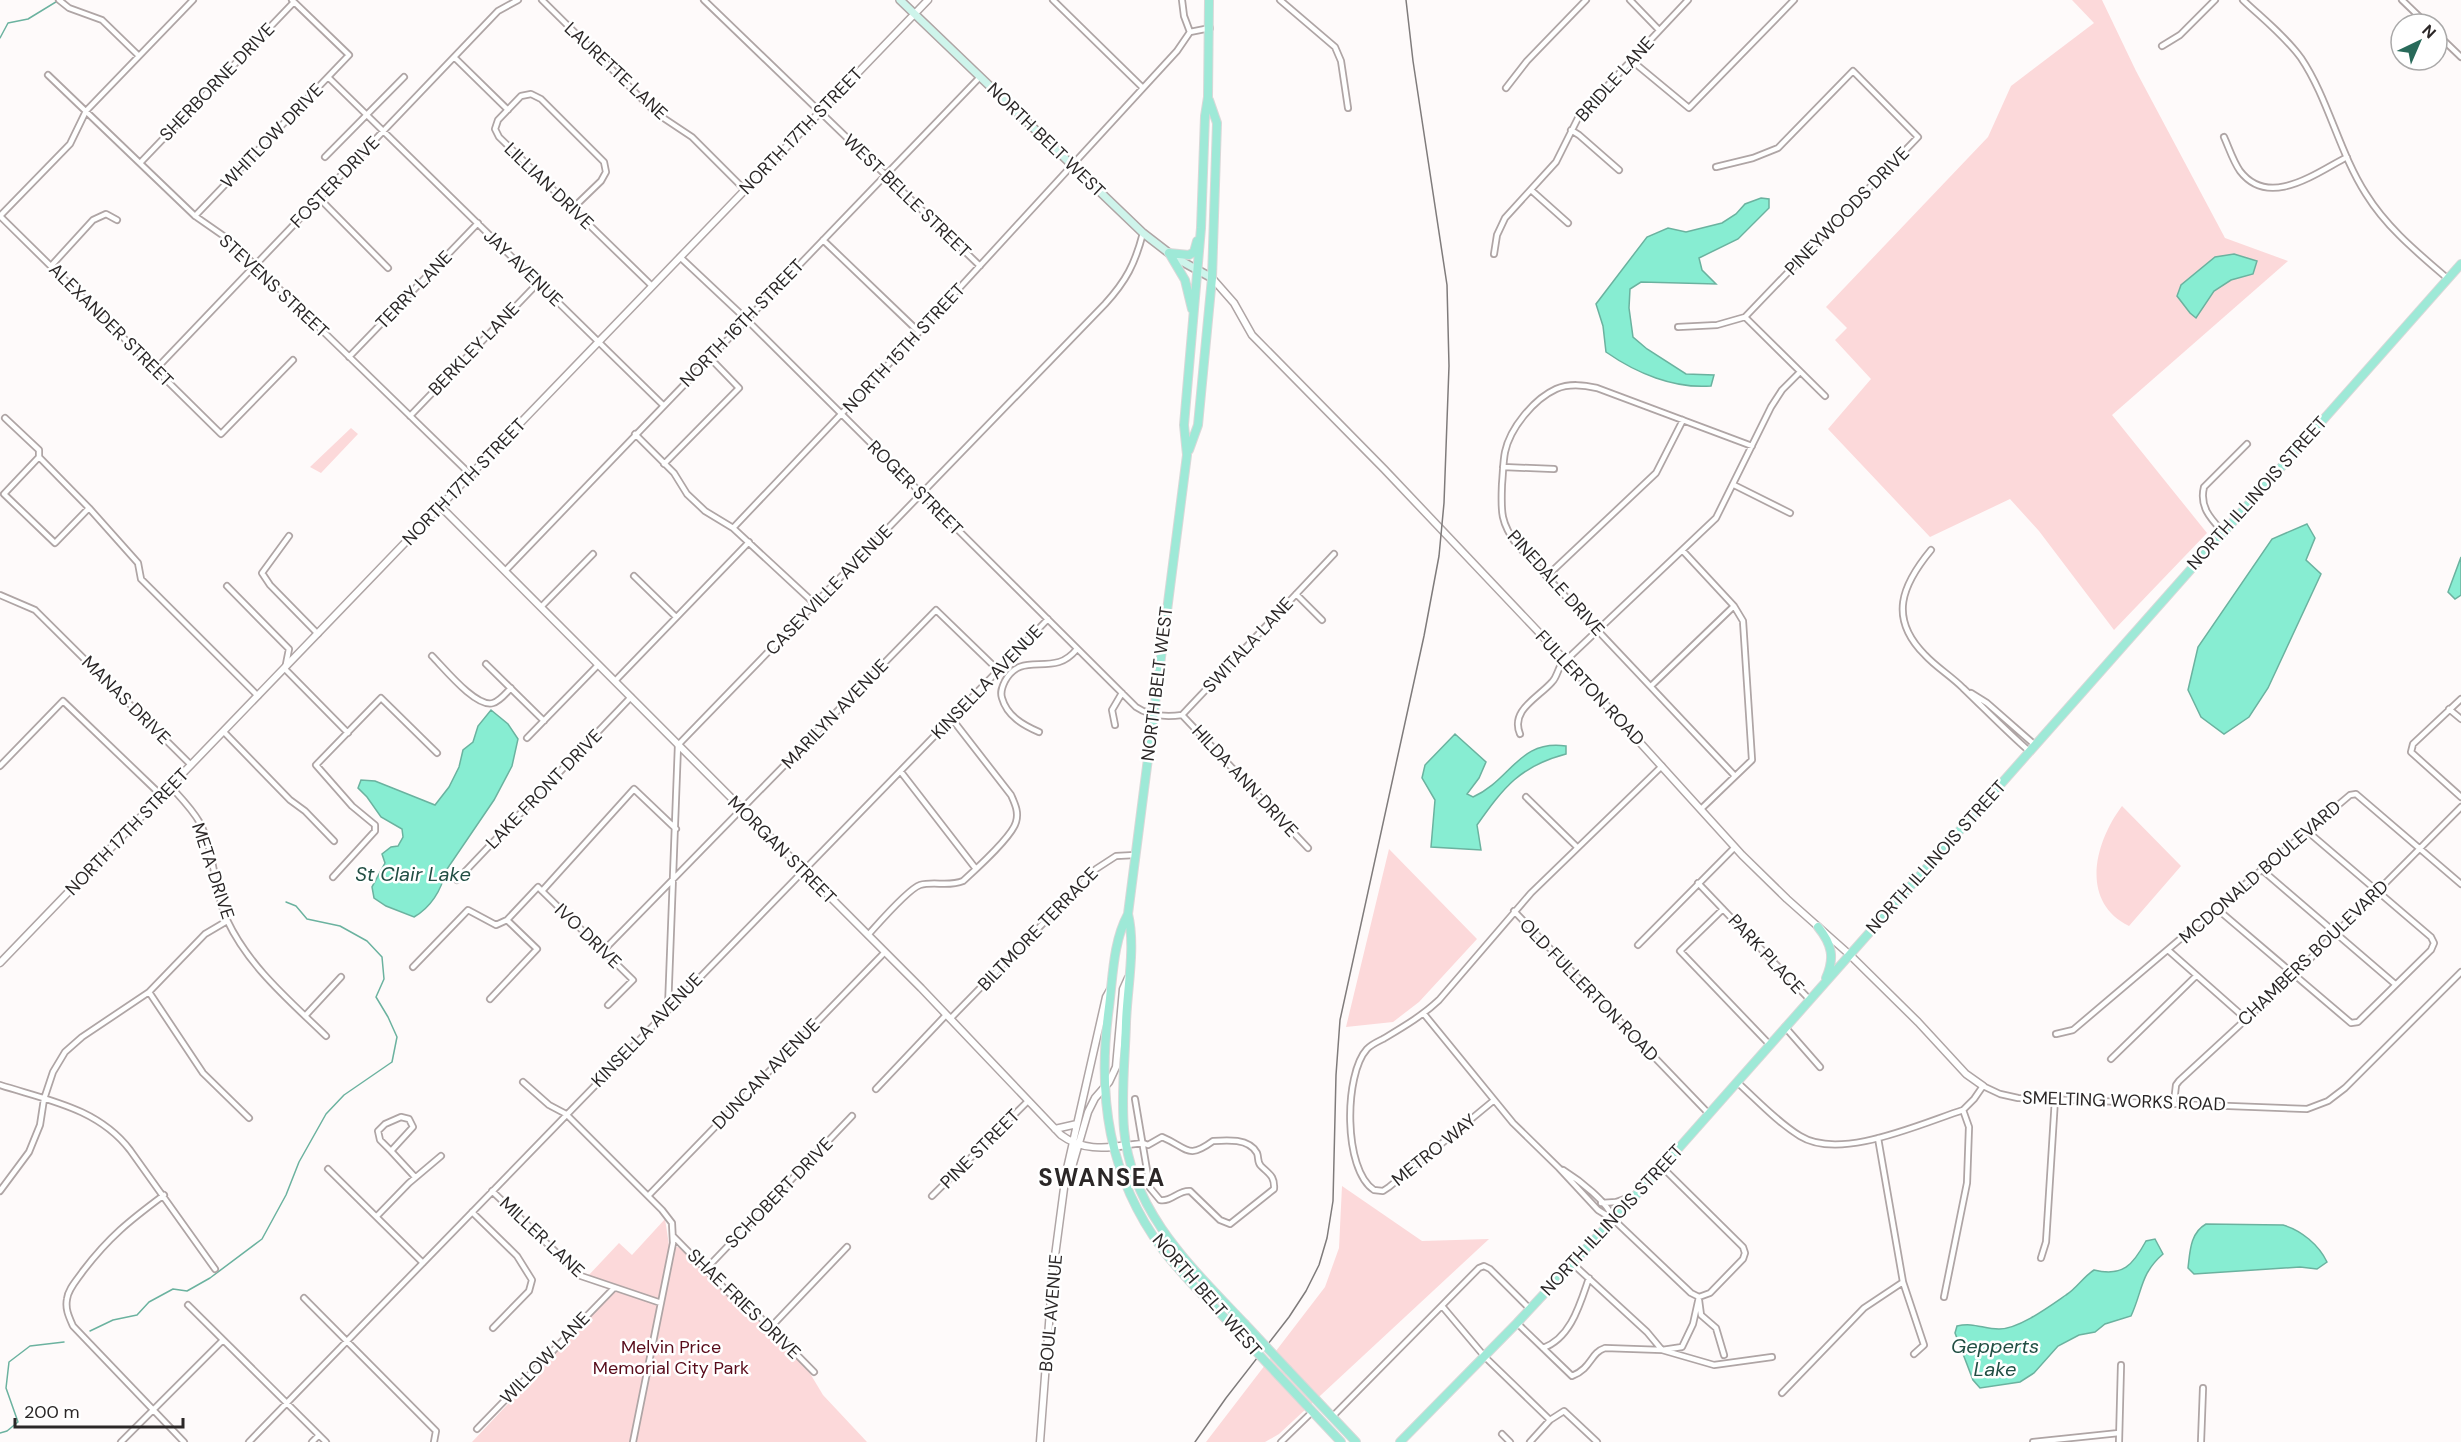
<svg xmlns="http://www.w3.org/2000/svg" width="2461" height="1442" font-family="'DM Sans',sans-serif">
<style>
.green{fill:#fcd9da}
.water{fill:#87edd2;stroke:#6bb29f;stroke-width:1.5}
.lines{fill:none;stroke-linecap:round;stroke-linejoin:round}
.stream{stroke:#6bb29f;stroke-width:1.5}
.minor-casing{stroke:#afa5a5;stroke-width:8}
.tertiary-casing{stroke:#afa5a5;stroke-width:9}
.secondary-casing{stroke:#afa5a5;stroke-width:10}
.primary-casing{stroke:#d9d8d8;stroke-width:10}
.minor{stroke:#fff;stroke-width:4.5}
.tertiary{stroke:#fff;stroke-width:6}
.secondary{stroke:#cef4eb;stroke-width:7}
.primary{stroke:#9ee9d7;stroke-width:8}
.tram{stroke:#7f7b7b;stroke-width:1.5}
.primary-bridge-casing{stroke:#d9d8d8;stroke-width:10;stroke-linecap:butt}
.primary-bridge{stroke:#9ee9d7;stroke-width:8}
.labels{text-anchor:middle;dominant-baseline:central;stroke-width:5;stroke-linejoin:round;paint-order:stroke}
.street-label{font-size:18px;fill:#2b2727;stroke:#fff}
.park-label{font-size:18px;fill:#580b1a;stroke:#fff}
.water-label{font-size:20px;font-style:italic;fill:#224f44;stroke:#fff}
.district-label{font-size:24px;font-weight:bold;letter-spacing:1.5px;fill:#2b2727;stroke:#fff}
</style>
<rect width="100%" height="100%" fill="#fefafa"/>
<path class="green" d="M 2072,0 L 2102,0 L 2136,71 L 2225,238 L 2288,261 L 2112,415 L 2207,533 L 2114,630 L 2039,531 L 2010,499 L 1930,537 L 1828,429 L 1871,379 L 1835,340 L 1847,328 L 1826,307 L 1988,137 L 2011,86 L 2094,23 Z
M 351,428 L 358,434 L 321,473 L 310,467 Z
M 2122,806 L 2181,866 L 2129,926 C 2079,901 2095,842 2122,806 Z
M 1389,849 L 1477,939 L 1419,1002 L 1393,1022 L 1346,1027 Z
M 1342,1186 L 1422,1241 L 1489,1239 L 1279,1434 L 1265,1442 L 1206,1442 L 1325,1287 L 1339,1248 Z
M 665,1219 L 669,1245 L 681,1248 L 729,1295 L 745,1306 L 768,1328 L 808,1370 L 823,1395 L 867,1442 L 472,1442 L 615,1291 L 616,1287 L 587,1277 L 619,1243 L 632,1255 Z"/>
<path class="water" d="M 1761,198 L 1769,199 L 1769,208 L 1738,239 L 1699,258 L 1702,270 L 1716,284 L 1641,282 L 1630,289 L 1629,308 L 1633,337 L 1647,349 L 1686,374 L 1714,375 L 1711,386 C 1674,389 1636,373 1606,352 L 1603,326 L 1596,304 L 1647,237 L 1668,228 L 1686,232 L 1722,223 L 1736,214 L 1745,204 Z
M 2234,254 L 2257,261 L 2253,274 L 2231,280 L 2214,291 L 2196,318 L 2190,313 L 2177,296 L 2181,285 L 2215,257 Z
M 2307,524 L 2315,538 L 2306,560 L 2321,574 L 2268,688 L 2249,717 L 2224,734 L 2201,717 L 2188,690 L 2198,647 L 2272,539 Z
M 2461,557 L 2461,595 L 2455,599 L 2448,592 Z
M 491,710 L 508,724 L 518,739 L 512,766 L 494,800 L 445,872 C 442,890 430,908 414,917 L 386,906 L 374,898 L 372,887 L 385,863 L 382,854 L 391,847 L 398,846 L 403,837 L 402,829 L 381,817 L 367,797 L 358,788 L 361,780 L 375,781 L 435,805 L 449,787 L 459,767 L 463,750 L 473,742 L 478,726 Z
M 1455,734 L 1486,762 L 1479,778 L 1467,794 L 1473,797 C 1511,780 1519,739 1566,746 L 1566,754 C 1520,766 1504,787 1477,825 L 1481,850 L 1431,847 L 1435,800 L 1422,778 L 1425,765 Z
M 2206,1224 L 2283,1225 C 2301,1230 2319,1245 2327,1262 L 2317,1269 L 2300,1267 L 2194,1274 L 2188,1268 C 2190,1252 2190,1233 2206,1224 Z
M 2155,1239 L 2163,1254 C 2140,1274 2143,1290 2131,1316 L 2105,1324 L 2095,1332 L 2079,1335 L 2058,1346 L 2034,1373 L 2020,1382 L 1980,1388 L 1973,1380 L 1955,1333 L 1957,1326 C 1974,1322 1983,1329 1999,1329 C 2019,1329 2050,1306 2066,1295 C 2077,1288 2083,1277 2094,1270 C 2123,1277 2133,1265 2146,1241 Z"/>
<g class="lines">
<path class="stream" d="M 0,38 L 8,23 L 28,19 L 59,0
M 90,1331 L 113,1320 L 137,1315 L 149,1302 L 173,1289 L 187,1291 L 210,1278 L 262,1239 L 286,1195 L 299,1162 L 326,1114 L 344,1095 L 392,1062 L 397,1037 L 388,1017 L 376,997 L 384,979 L 382,957 L 367,941 L 340,926 L 307,919 L 296,906 L 286,902
M 0,1433 L 7,1431 L 18,1422 L 6,1388 L 9,1362 L 30,1346 L 64,1342"/>
<g class="minor-casing">
<path id="minor" d="M 59,0 L 69,8 L 102,20 L 139,56
M 542,0 L 656,113 L 692,137 L 745,190
M 704,0 L 980,266
M 1053,0 L 1143,88
M 1182,0 L 1184,16 L 1190,32
M 1280,0 L 1335,47 L 1341,61 L 1348,108
M 1630,0 L 1659,30
M 2243,0 C 2262,18 2285,36 2301,58 C 2328,98 2339,152 2366,194 C 2387,228 2418,253 2448,279
M 2402,0 L 2427,24
M 2437,34 L 2461,57
M 2162,46 L 2180,35 L 2215,0
M 454,57 L 508,110
M 1631,60 L 1689,108 L 1794,0
M 48,75 L 195,216 L 228,239 L 472,476
M 328,77 L 663,405
M 1506,88 L 1527,61 L 1586,0
M 1571,130 L 1579,135 L 1619,170
M 2224,137 C 2229,148 2233,161 2240,171 C 2269,209 2316,173 2347,157
M 325,157 L 404,77
M 140,163 L 294,2
M 1716,167 L 1753,158 L 1778,148 L 1853,71 L 1918,137 L 1745,317
M 1531,190 L 1568,223
M 319,198 L 388,268
M 572,209 L 601,181 L 606,172 L 604,162 L 541,99 L 531,94 L 521,96 L 498,120 L 495,129 L 499,137 L 651,285
M 0,216 L 221,434 L 293,360
M 0,216 L 70,144 L 86,111 L 193,0
M 195,216 L 349,55 L 292,0
M 823,240 L 919,332
M 1494,254 L 1497,235 L 1505,218 L 1556,162 L 1579,116 L 1688,0
M 680,257 L 746,319 L 1136,707 C 1149,716 1167,717 1182,715 L 1334,554
M 51,266 L 93,220 L 106,214 L 117,220
M 1745,317 L 1825,396
M 1678,327 L 1717,325 L 1745,317
M 349,357 L 478,223
M 156,369 L 498,11 L 518,0
M 410,416 L 538,283
M 5,418 L 39,450 L 39,457
M 635,434 L 674,473 L 687,494 L 705,511 L 733,528 L 815,604
M 39,457 L 89,508 L 138,563 L 141,579 L 258,696
M 39,457 L 4,494 L 55,543 L 89,508
M 664,464 L 739,388 L 710,358
M 1503,467 L 1554,469
M 1734,485 L 1790,513
M 733,528 L 919,332 L 1177,51 L 1190,32 L 1210,28
M 2223,532 C 2211,519 2199,507 2204,487 L 2247,444
M 289,536 L 262,573 L 270,585 L 318,634
M 1931,550 C 1902,585 1888,618 1925,655 C 1936,667 1951,676 1963,688 C 1985,709 2006,731 2029,751
M 1683,551 L 1734,606 L 1743,621 L 1752,760 L 1701,809
M 505,571 L 980,77
M 634,576 L 676,617
M 1547,576 L 1656,473 L 1683,420
M 227,586 L 289,649 L 285,669 L 348,733
M 1296,594 L 1322,620
M 0,595 L 35,610 L 191,765
M 541,607 L 593,554
M 432,656 C 444,668 476,708 493,703 C 500,701 506,693 511,688
M 486,664 L 544,721
M 615,681 L 749,542
M 1651,686 L 1734,606
M 1971,693 L 1987,703 L 2035,745
M 2461,699 L 2413,744 L 2411,752 L 2461,797
M 2449,709 L 2461,719
M 1182,715 L 1308,848
M 1115,725 L 1112,710 L 1122,693
M 224,732 L 290,800 L 305,811 L 334,841
M 1039,732 C 1023,725 1007,716 1002,698 C 1000,692 1002,687 1005,681 C 1018,657 1038,668 1059,662 C 1066,660 1072,655 1077,649
M 1520,734 C 1510,710 1538,698 1552,682 C 1557,677 1557,671 1561,665 L 1716,518 L 1771,407 L 1782,390 L 1800,372
M 527,738 L 598,665
M 0,766 L 63,701 L 162,796
M 901,772 L 976,869
M 1735,776 L 1517,545 C 1500,522 1501,511 1502,484 C 1503,474 1503,462 1505,452 C 1510,428 1534,399 1556,389 C 1570,383 1584,385 1597,388 L 1752,446
M 171,787 C 181,798 192,809 200,823 C 215,852 213,889 227,920 C 249,967 290,1001 326,1036
M 1526,797 L 1577,847
M 2261,869 L 2395,984
M 333,877 L 375,831 L 375,825 L 352,806 L 316,765 L 381,698 L 437,753
M 457,880 L 631,697
M 1698,883 L 1810,1000
M 542,891 L 634,789 L 676,829
M 542,891 L 633,980 L 608,1005
M 2216,908 L 2351,1023 L 2358,1022 L 2431,950 L 2434,943 L 2431,937 L 2307,831
M 1723,909 L 1680,951 L 1770,1045
M 1514,911 L 1709,1114
M 868,935 C 878,924 908,889 920,885 C 934,881 949,887 963,881 C 976,869 1012,837 1016,822 C 1019,812 1015,804 1011,795 L 952,719
M 1638,945 L 1735,847
M 2168,950 L 2246,1019
M 603,951 L 936,610 L 998,670
M 413,967 L 468,910 L 496,925 L 507,920 L 538,887 L 542,891
M 149,992 L 203,1073 L 249,1118
M 490,999 L 537,949 L 507,920
M 668,1008 L 678,745 L 1105,304 C 1126,281 1135,264 1143,233
M 1424,1014 L 1513,1123 L 1559,1168 L 1598,1210 L 1614,1220 L 1691,1293 L 1699,1297 L 1710,1293 L 1743,1259 L 1745,1253 L 1743,1247 L 1662,1167
M 305,1016 L 341,977
M 950,1019 L 1096,869 L 1116,856 L 1135,855
M 1785,1027 L 1820,1067
M 2056,1034 L 2073,1030 L 2350,795 L 2356,794 L 2461,884
M 2111,1059 L 2196,976
M 523,1082 L 549,1105 L 566,1114 L 662,1210 L 672,1223 L 673,1243 L 633,1442
M 1737,1082 C 1757,1100 1777,1122 1800,1136 C 1840,1161 1920,1124 1963,1110 L 1974,1099 L 1983,1086 L 2000,1094 L 2018,1098 L 2307,1109 L 2328,1101 L 2345,1088 L 2461,972
M 0,1085 C 47,1100 98,1108 130,1150 L 215,1269
M 876,1089 L 946,1015
M 1493,1101 L 1389,1187 L 1383,1191 L 1374,1190 C 1343,1170 1344,1074 1367,1049 C 1372,1044 1377,1042 1383,1039 C 1403,1027 1422,1016 1439,1000 L 1531,893 L 1662,766
M 2174,1102 L 2176,1085 L 2179,1081 L 2294,975 L 2461,807
M 401,1117 L 409,1119 L 413,1127 L 391,1151 L 380,1140 L 378,1131 L 385,1124 Z
M 1878,1138 L 1903,1282 L 1924,1345 L 1914,1354
M 1127,1145 L 1143,1143 L 1148,1145 L 1162,1137 C 1188,1148 1187,1160 1213,1141 C 1226,1140 1249,1138 1257,1153 C 1259,1158 1257,1162 1261,1166 C 1269,1174 1275,1176 1274,1189 L 1230,1224 L 1220,1220 L 1190,1191 C 1178,1190 1172,1202 1160,1200 L 1150,1188 L 1135,1099
M 391,1151 L 415,1177
M 328,1169 L 423,1263
M 1563,1170 C 1579,1180 1608,1202 1614,1220
M 0,1191 L 29,1152 L 40,1125 L 44,1099 L 53,1072 L 65,1052 L 82,1037 L 149,992 L 205,934 L 227,921
M 492,1191 L 581,1276 L 661,1303
M 164,1195 C 129,1221 109,1237 83,1271 C 77,1280 68,1289 67,1299 C 65,1309 69,1317 73,1326 L 184,1442
M 648,1196 L 885,952
M 932,1196 L 1028,1101
M 1601,1203 L 1616,1202 L 1633,1196
M 472,1212 L 517,1256 L 532,1280 L 529,1291 L 493,1328
M 377,1216 L 409,1183 L 441,1156
M 674,1237 L 729,1293 L 754,1311 L 814,1372
M 2041,1258 L 2046,1242 L 2055,1099
M 1573,1264 L 1647,1332 L 1662,1350 L 1714,1365 L 1772,1357
M 706,1269 L 852,1116
M 1944,1297 L 1967,1183 L 1969,1127 L 1963,1110
M 304,1298 L 436,1431 L 434,1442
M 1699,1300 L 1701,1315 L 1716,1328 L 1724,1355
M 188,1305 L 326,1442
M 1442,1306 L 1485,1357 L 1550,1420 L 1564,1411 L 1597,1442
M 1517,1323 L 1572,1376 C 1592,1368 1590,1353 1605,1348 L 1662,1350 L 1682,1347 L 1693,1324 L 1699,1297
M 770,1328 L 847,1247
M 1543,1348 C 1571,1338 1580,1304 1589,1278
M 1782,1393 L 1864,1308 L 1903,1282
M 1332,1417 L 1479,1268 L 1484,1266 L 1490,1269 L 1530,1309
M 477,1429 L 614,1288
M 1502,1434 L 1510,1442
M 121,1442 L 223,1340
M 249,1442 L 1048,619
M 312,1442 L 319,1435
M 1281,1442 L 1312,1412
M 1530,1442 L 1550,1420
M 2033,1442 L 2119,1433
M 2119,1442 L 2121,1365
M 2201,1442 L 2203,1388"/>
</g>
<g class="tertiary-casing">
<path id="tertiary" d="M 1212,278 L 1234,303 L 1252,335 L 1384,469 L 1566,661 L 1742,855 L 1787,899 L 1850,955 L 1918,1022 L 1966,1074 L 1983,1086
M 441,507 L 921,988 L 1061,1135 C 1081,1150 1104,1149 1127,1145
M 0,963 L 928,0
M 1055,1129 L 1077,1124
M 1068,1181 L 1088,1112 L 1095,1098 L 1109,1082 L 1116,1067 L 1123,989 L 1128,978
M 1040,1442 L 1053,1271 L 1066,1173 L 1106,997 L 1110,990"/>
</g>
<g class="secondary-casing">
<path id="secondary" d="M 900,0 L 1143,233 L 1174,257 L 1212,278"/>
</g>
<g class="primary-casing">
<path id="primary" d="M 1209,0 L 1208,97 L 1205,116 L 1201,228 L 1184,425 L 1187,455 L 1128,914 C 1113,942 1113,976 1109,1007 C 1097,1096 1108,1176 1163,1250 C 1185,1279 1212,1304 1237,1331
M 1169,253 L 1185,280 L 1192,309
M 1169,253 L 1189,255 L 1194,252 L 1197,241
M 1189,450 L 1198,425 L 1212,278 L 1217,123 L 1209,100
M 1128,914 C 1136,947 1127,989 1126,1023 C 1125,1058 1121,1094 1124,1129 C 1131,1211 1191,1267 1244,1323
M 1818,927 C 1832,944 1835,958 1826,978
M 1288,1370 L 1356,1442
M 1279,1376 L 1341,1442
M 1400,1442 L 1517,1323 L 1662,1167 L 2461,264"/>
</g>
<use href="#minor" class="minor"/>
<use href="#tertiary" class="tertiary"/>
<use href="#secondary" class="secondary"/>
<use href="#primary" class="primary"/>
<path class="tram" d="M 1195,1442 L 1226,1398 L 1289,1317 L 1306,1291 L 1319,1265 L 1327,1238 L 1333,1201 L 1336,1075 L 1340,1020 L 1424,636 L 1439,556 L 1444,503 L 1449,366 L 1447,285 L 1413,61 L 1406,0"/>
<g class="primary-bridge-casing">
<path id="primary-bridge" d="M 1244,1323 L 1288,1370
M 1237,1331 L 1279,1376"/>
</g>
<use href="#primary-bridge" class="primary-bridge"/>
</g>
<g class="labels">
<g class="street-label">
<text transform="translate(616 71) rotate(43)">LAURETTE LANE</text>
<text transform="translate(1615 79) rotate(-48)">BRIDLE LANE</text>
<text transform="translate(217 82) rotate(-46)">SHERBORNE DRIVE</text>
<text transform="translate(801 131) rotate(-46)">NORTH 17TH STREET</text>
<text transform="translate(272 136) rotate(-46)">WHITLOW DRIVE</text>
<text transform="translate(1046 140) rotate(44)">NORTH BELT WEST</text>
<text transform="translate(335 182) rotate(-46)">FOSTER DRIVE</text>
<text transform="translate(549 186) rotate(44)">LILLIAN DRIVE</text>
<text transform="translate(907 196) rotate(44)">WEST BELLE STREET</text>
<text transform="translate(1847 211) rotate(-46)">PINEYWOODS DRIVE</text>
<text transform="translate(523 268) rotate(44)">JAY AVENUE</text>
<text transform="translate(274 286) rotate(43)">STEVENS STREET</text>
<text transform="translate(414 290) rotate(-46)">TERRY LANE</text>
<text transform="translate(742 323) rotate(-46)">NORTH 16TH STREET</text>
<text transform="translate(111 325) rotate(45)">ALEXANDER STREET</text>
<text transform="translate(904 348) rotate(-47)">NORTH 15TH STREET</text>
<text transform="translate(474 349) rotate(-46)">BERKLEY LANE</text>
<text transform="translate(464 482) rotate(-46)">NORTH 17TH STREET</text>
<text transform="translate(915 488) rotate(45)">ROGER STREET</text>
<text transform="translate(2257 493) rotate(-48)">NORTH ILLINOIS STREET</text>
<text transform="translate(1556 583) rotate(48)">PINEDALE DRIVE</text>
<text transform="translate(829 590) rotate(-46)">CASEYVILLE AVENUE</text>
<text transform="translate(1248 645) rotate(-47)">SWITALA LANE</text>
<text transform="translate(987 682) rotate(-46)">KINSELLA AVENUE</text>
<text transform="translate(1157 684) rotate(-83)">NORTH BELT WEST</text>
<text transform="translate(1590 688) rotate(47)">FULLERTON ROAD</text>
<text transform="translate(126 700) rotate(45)">MANAS DRIVE</text>
<text transform="translate(835 714) rotate(-46)">MARILYN AVENUE</text>
<text transform="translate(1245 781) rotate(47)">HILDA ANN DRIVE</text>
<text transform="translate(544 789) rotate(-46)">LAKE FRONT DRIVE</text>
<text transform="translate(127 832) rotate(-46)">NORTH 17TH STREET</text>
<text transform="translate(782 850) rotate(45)">MORGAN STREET</text>
<text transform="translate(1936 857) rotate(-48)">NORTH ILLINOIS STREET</text>
<text transform="translate(213 871) rotate(72)">META DRIVE</text>
<text transform="translate(2260 872) rotate(-41)">MCDONALD BOULEVARD</text>
<text transform="translate(1038 929) rotate(-46)">BILTMORE TERRACE</text>
<text transform="translate(588 936) rotate(44)">IVO DRIVE</text>
<text transform="translate(2313 953) rotate(-44)">CHAMBERS BOULEVARD</text>
<text transform="translate(1766 954) rotate(47)">PARK PLACE</text>
<text transform="translate(1589 990) rotate(46)">OLD FULLERTON ROAD</text>
<text transform="translate(647 1030) rotate(-46)">KINSELLA AVENUE</text>
<text transform="translate(766 1074) rotate(-46)">DUNCAN AVENUE</text>
<text transform="translate(2124 1101) rotate(2)">SMELTING WORKS ROAD</text>
<text transform="translate(980 1149) rotate(-45)">PINE STREET</text>
<text transform="translate(1434 1150) rotate(-39)">METRO WAY</text>
<text transform="translate(779 1193) rotate(-46)">SCHOBERT DRIVE</text>
<text transform="translate(1612 1220) rotate(-47)">NORTH ILLINOIS STREET</text>
<text transform="translate(542 1237) rotate(43)">MILLER LANE</text>
<text transform="translate(1207 1295) rotate(49)">NORTH BELT WEST</text>
<text transform="translate(744 1304) rotate(44)">SHAE FRIES DRIVE</text>
<text transform="translate(1051 1313) rotate(-85)">BOUL AVENUE</text>
<text transform="translate(545 1358) rotate(-46)">WILLOW LANE</text>
</g>
<g class="park-label">
<text x="671" y="1347">Melvin Price<tspan x="671" dy="21">Memorial City Park</tspan></text>
</g>
<g class="water-label">
<text x="413" y="874">St Clair Lake</text>
<text x="1995" y="1346">Gepperts<tspan x="1995" dy="23">Lake</tspan></text>
</g>
<g class="district-label">
<text x="1102" y="1177">SWANSEA</text>
</g>
</g>
<g transform="translate(2419 42) rotate(44)"><circle r="28" fill="#ffffff" stroke="#aaa9a9" stroke-width="1.5"/>
<path d="M0-4.5L10 22L0 15L-10 22Z" fill="#286a5a"/>
<text y="-9" font-size="16" font-weight="bold" text-anchor="middle" fill="#2b2727">N</text>
</g>
<path d="M15 1418v9h168v-9" fill="none" stroke="#2b2727" stroke-width="3"/>
<text x="24" y="1418" font-size="18" fill="#2b2727" stroke="#ffffff" stroke-width="4.5" paint-order="stroke">200 m</text>
</svg>
